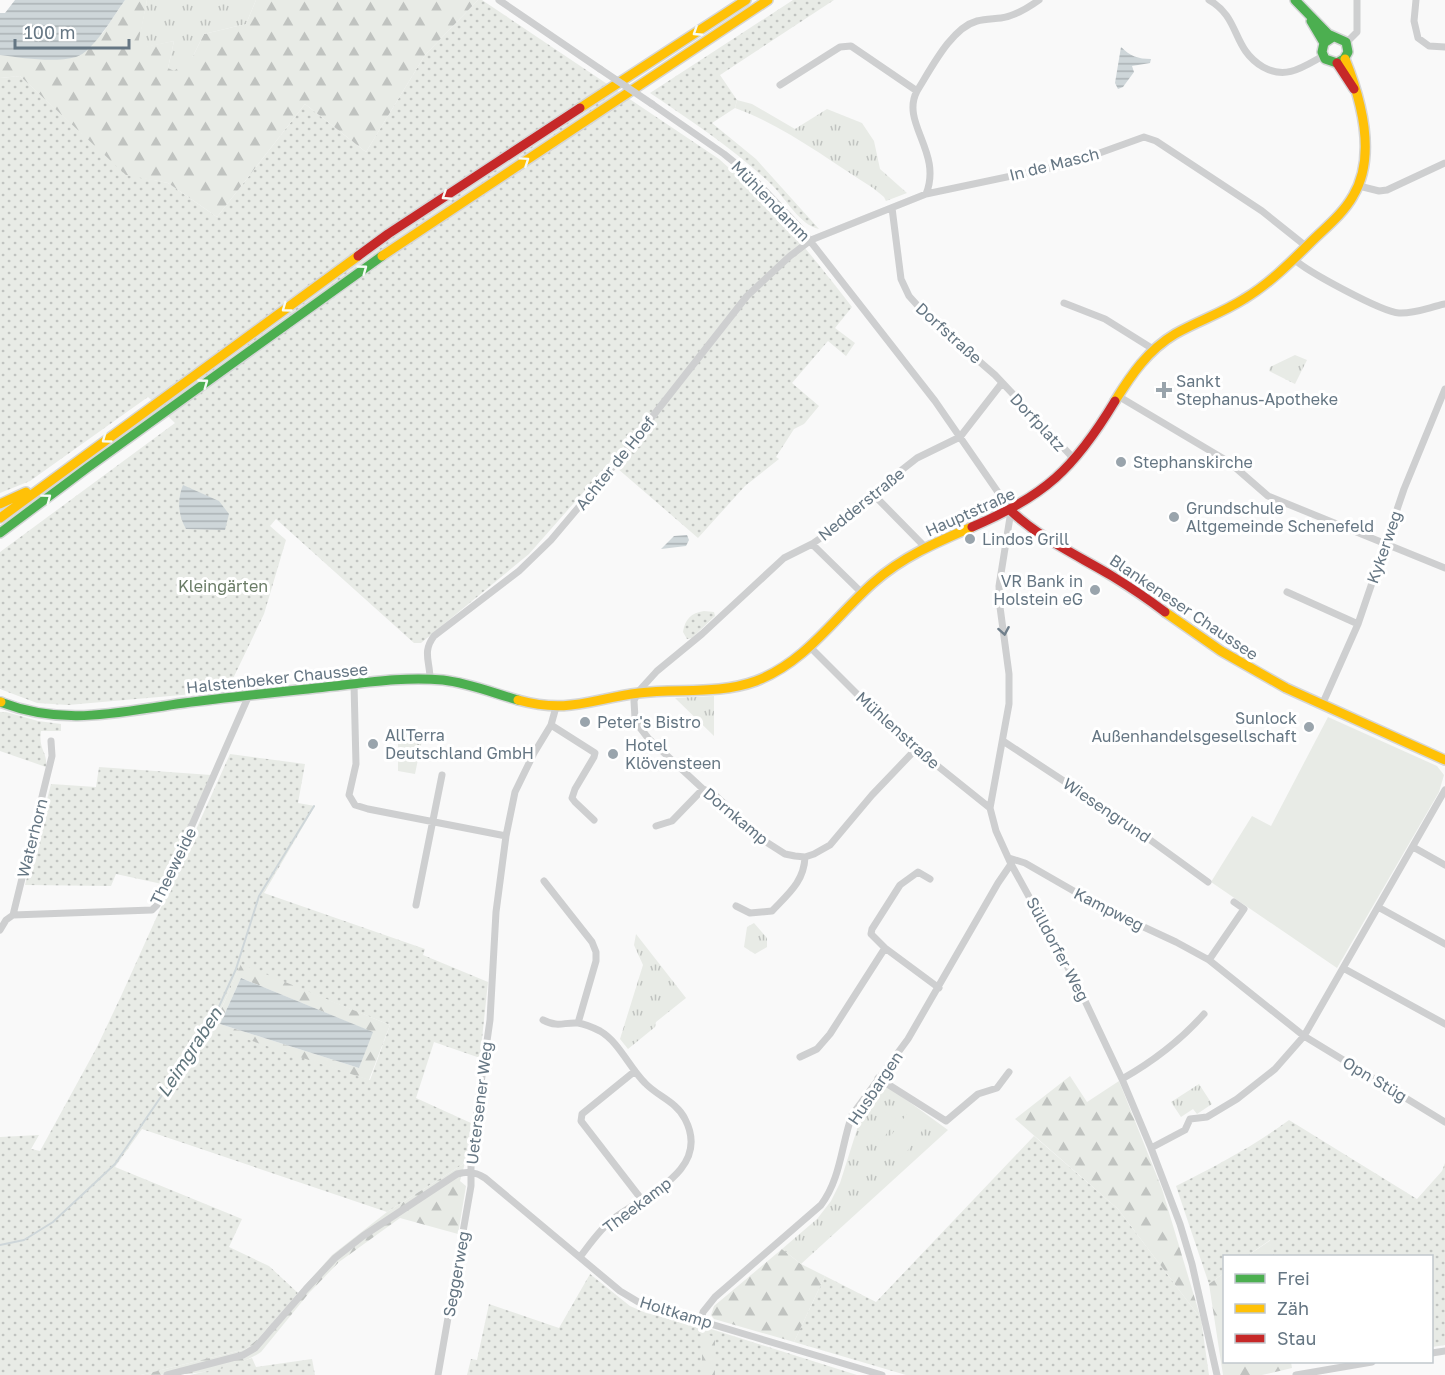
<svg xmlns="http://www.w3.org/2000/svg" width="1445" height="1375" font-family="'Golos Text',sans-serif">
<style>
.grass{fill:url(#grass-dots);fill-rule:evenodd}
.forest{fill:url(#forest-firs);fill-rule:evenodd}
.park{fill:url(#park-tufts)}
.pitch{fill:#e8ebe6}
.water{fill:url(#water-rules)}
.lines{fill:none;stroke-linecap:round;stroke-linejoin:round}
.stream{stroke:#ced6d9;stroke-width:2}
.fast-casing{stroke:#d5d6d7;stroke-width:12}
.slow-casing{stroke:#d5d6d7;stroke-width:12}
.jam-casing{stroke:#d5d6d7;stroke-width:12}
.street{stroke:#cecfd0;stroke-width:7}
.fast{stroke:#4caf50;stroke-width:9}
.slow{stroke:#ffc107;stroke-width:9}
.jam{stroke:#c62828;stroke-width:9}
.street-bridge{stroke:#cecfd0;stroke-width:7}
.oneway{stroke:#f6fbf6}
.oneway2{stroke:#707f8b}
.poi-dot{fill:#99a4ac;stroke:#fff;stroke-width:2}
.labels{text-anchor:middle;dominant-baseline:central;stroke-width:6;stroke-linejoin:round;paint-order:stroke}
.street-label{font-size:16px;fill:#657683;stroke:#fff}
.poi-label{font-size:16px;fill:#657683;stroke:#fff;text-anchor:start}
.park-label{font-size:16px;fill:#687a64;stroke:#fff}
.water-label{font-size:18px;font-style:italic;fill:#60757c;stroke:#fff}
</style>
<defs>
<pattern id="grass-dots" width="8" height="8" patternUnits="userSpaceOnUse" patternTransform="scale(1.5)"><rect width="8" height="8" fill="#e8ebe6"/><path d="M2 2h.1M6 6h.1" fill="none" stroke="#c0c3c0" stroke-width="1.8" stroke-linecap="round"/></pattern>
<pattern id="forest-firs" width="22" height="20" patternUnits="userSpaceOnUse" patternTransform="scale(1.5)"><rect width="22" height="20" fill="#e8ebe6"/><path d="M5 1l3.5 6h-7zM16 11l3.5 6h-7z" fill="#c0c3c0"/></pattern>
<pattern id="park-tufts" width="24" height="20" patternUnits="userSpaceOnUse" patternTransform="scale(1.5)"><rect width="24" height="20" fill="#e8ebe6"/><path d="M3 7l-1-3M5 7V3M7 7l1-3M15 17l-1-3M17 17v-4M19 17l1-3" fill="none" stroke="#c0c3c0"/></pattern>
<pattern id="water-rules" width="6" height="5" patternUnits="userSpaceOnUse" patternTransform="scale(1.5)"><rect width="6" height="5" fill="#ced6d9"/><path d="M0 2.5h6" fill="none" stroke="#abb2b5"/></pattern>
</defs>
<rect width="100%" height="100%" fill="#f9f9f9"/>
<path class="grass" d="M 478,0 L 482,0 L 719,159 C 770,203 811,254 852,307 L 835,328 L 855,343 L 846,356 L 828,341 L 792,383 L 819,406 L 804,424 L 794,429 L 776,457 L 779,459 L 745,486 L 698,538 L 610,462 L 529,554 L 421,643 L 414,643 L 276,519 L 270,526 L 286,540 L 264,614 L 227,691 L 68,705 L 37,703 L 0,689 L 0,552 L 175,423 L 148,397 L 30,481 L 0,493 L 0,78 L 20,76 L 126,174 L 168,183 L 217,217 L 305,104 L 366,152 L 425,55 Z
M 793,0 L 834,0 L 720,75 L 737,100 L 735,108 L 712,123 L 756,159 L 819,229 C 800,225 786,199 772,185 C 735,150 693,122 650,93 Z
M 704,611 L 714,612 L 715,616 L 692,638 L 687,639 L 683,632 C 685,619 691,613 704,611 Z
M 0,712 L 6,712 L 38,721 L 61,724 L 61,731 L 41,731 C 38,750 48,752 46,767 L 0,751 Z
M 230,754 L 305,764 L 298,803 L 315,806 L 264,893 L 425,949 L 423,955 L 488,982 L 480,1058 L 434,1042 L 416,1098 L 471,1123 L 465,1163 L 387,1212 L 142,1129 L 115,1167 L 242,1219 L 229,1247 L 269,1266 L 298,1293 L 259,1338 L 246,1349 L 141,1375 L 0,1375 L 0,1137 L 39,1135 L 31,1149 L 40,1151 L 97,1047 L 122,994 ZM 241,965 L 390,1025 L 370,1080 L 213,1027 Z
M 99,767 L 211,775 L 162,884 L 116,874 L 111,886 L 25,885 L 51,784 L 96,787 Z
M 1289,1120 L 1417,1199 L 1442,1171 L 1445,1163 L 1445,1345 L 1432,1347 L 1432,1256 L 1274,1256 L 1270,1240 L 1247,1256 L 1224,1256 L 1224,1273 L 1209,1284 L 1176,1186 C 1216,1166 1254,1146 1289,1120 Z
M 1034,1136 L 1118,1209 L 1201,1319 L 1209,1375 L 906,1375 L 794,1342 L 825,1276 L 876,1302 Z
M 590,1274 L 630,1306 L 646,1313 L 711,1329 L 857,1375 L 467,1375 L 471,1359 L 477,1360 L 489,1304 L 559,1328 Z
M 252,1358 L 256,1367 L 312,1359 L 315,1375 L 190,1375 L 225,1367 Z"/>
<path class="forest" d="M 125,0 L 147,0 L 138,48 L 174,41 L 168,68 L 193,56 L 204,34 L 246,24 L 256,0 L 478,0 L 425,55 L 366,152 L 305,104 L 217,217 L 168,183 L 126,175 L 20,76 L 0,78 L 0,55 L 43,59 L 102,34 Z
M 241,964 L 390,1025 L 369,1080 L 213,1028 ZM 241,978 L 372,1032 L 359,1068 L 220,1024 Z
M 1070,1076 L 1087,1102 L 1119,1081 L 1162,1189 L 1201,1319 L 1118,1209 L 1015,1119 Z
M 465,1163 L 460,1181 L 466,1186 L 458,1234 L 400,1218 L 339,1262 L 309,1293 L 261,1352 C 226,1375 181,1375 141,1375 L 246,1349 L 259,1338 L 332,1255 L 387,1212 Z
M 1271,1240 L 1274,1256 L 1247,1256 Z
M 782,1249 L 801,1264 L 825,1276 L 794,1342 L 714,1319 L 711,1315 L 714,1306 Z
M 1224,1273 L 1224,1362 L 1291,1362 L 1292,1368 L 1262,1375 L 1223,1375 L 1209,1284 Z
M 702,1333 L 715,1337 L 715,1375 L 702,1375 Z"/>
<path class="park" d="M 147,0 L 256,0 L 246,24 L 204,34 L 193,56 L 174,71 L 168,68 L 174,41 L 137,49 Z
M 737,100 L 752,104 L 795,129 L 827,109 L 862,123 L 874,141 L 880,169 L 907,193 L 886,201 L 884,197 L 873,188 C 830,161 783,125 735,108 Z
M 1295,355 L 1307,360 L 1295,384 L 1269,371 L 1270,367 Z
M 714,696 L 714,736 L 675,698 Z
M 424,730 L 415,774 L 398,771 L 398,731 Z
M 754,923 L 767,938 L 767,947 L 755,954 L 744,947 L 747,927 Z
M 636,934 L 686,998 L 656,1022 L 655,1027 L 628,1049 L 620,1039 L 643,965 L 634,945 Z
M 1199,1084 L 1212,1104 L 1197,1114 L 1193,1109 L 1181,1117 L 1171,1102 Z
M 886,1085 L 948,1130 L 801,1264 L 782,1249 L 817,1219 L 831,1201 L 840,1183 L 860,1120 Z"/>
<path class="pitch" d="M 1328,717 L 1437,766 L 1444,775 L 1439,792 L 1337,968 L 1211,882 L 1252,816 L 1271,826 Z
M 912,1107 L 930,1120 L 902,1158 L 884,1145 Z
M 884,1111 L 897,1120 L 881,1141 L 869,1132 Z"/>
<path class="water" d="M 15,0 L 125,0 C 115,14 92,53 76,57 C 54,63 23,58 0,55 L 0,13 L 5,13 Z
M 1121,47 C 1130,56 1138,59 1151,59 L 1150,63 L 1132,66 L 1134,72 L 1123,87 L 1118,89 L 1115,83 Z
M 183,485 L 219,501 L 229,514 L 225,530 L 186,529 C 178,515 177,500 183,485 Z
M 687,535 L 689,540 L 686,546 L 661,549 L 674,536 Z
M 241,978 L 373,1032 L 359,1068 L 220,1024 Z"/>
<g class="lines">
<path class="stream" d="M 0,1245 L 24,1240 L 53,1222 L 115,1164 L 212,1022 L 236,969 L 259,896 L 314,806"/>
<g class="fast-casing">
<path id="fast" d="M 1295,0 L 1328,34 L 1346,42 L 1348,52 L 1344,59 L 1337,63 L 1325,59 L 1322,52 L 1324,43 L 1333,37
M 1311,21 L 1324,43
M 0,533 L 87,468 L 382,256
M 0,702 C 65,727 118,712 184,703 C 228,697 272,693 316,688 C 358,684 400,676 443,680 C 469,683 493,693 518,700"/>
</g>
<g class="slow-casing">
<path id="slow" d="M 580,108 L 746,0
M 382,256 L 768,0
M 1115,401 C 1131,375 1148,350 1175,334 C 1198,321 1222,313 1244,299 C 1269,284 1290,263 1310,243 C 1325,228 1343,214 1353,196 C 1377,156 1361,99 1345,59
M 0,504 L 26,492
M 0,518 L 358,256
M 1165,612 L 1221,651 L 1286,688 L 1445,760
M 518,700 C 569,714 591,699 639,693 C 677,688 718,695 756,681 C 806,662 835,617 873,583 C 902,557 937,542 972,527
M 0,702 L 1,702"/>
</g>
<g class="jam-casing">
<path id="jam" d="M 1337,63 L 1354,89
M 358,256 L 388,234 L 580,108
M 1011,511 C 1041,539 1077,555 1112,576 C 1130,587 1148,599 1165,612
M 972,527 C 1045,496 1074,469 1115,401"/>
</g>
<path class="street" d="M 499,0 L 600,69
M 1209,0 C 1241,18 1231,48 1263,67 C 1286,80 1303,67 1323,56
M 1416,0 L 1414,21 L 1418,38 L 1429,46 L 1445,47
M 1346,43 L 1357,32 L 1357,0
M 780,85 L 840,47 L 851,46 L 917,91
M 652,104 L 724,154 L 750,175 L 800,228 L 935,401 L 1011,511 L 999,586 L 1000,607 L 1009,674 L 1009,704 L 990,808 L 996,831 L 1011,864 L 1077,984 L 1122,1079 L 1151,1148 L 1180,1224 L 1192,1264 L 1217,1375
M 1359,186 L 1379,191 L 1387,190 L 1445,163
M 926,194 C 943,152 900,123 917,91 C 931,69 951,28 977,21 C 985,19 993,19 1001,18 C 1015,16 1028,8 1039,0
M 892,208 L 901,279 L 909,296 L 927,316 L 995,375 L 1075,460
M 1294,259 C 1306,271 1382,312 1399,313 C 1414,314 1430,307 1445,304
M 1064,303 L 1105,319 L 1153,349
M 1118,396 L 1229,462 L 1268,496 L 1445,568
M 872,493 L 926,548
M 812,544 L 862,593
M 1287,592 L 1358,624
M 810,647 L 894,731 L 990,808
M 430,679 C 430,661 422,652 434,636 L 519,571 L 551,540 L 616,463 L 747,296 L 790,256 L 811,240 L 926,194 L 1069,164 L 1144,137 L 1156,141 L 1262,211 L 1307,247
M 354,684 L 356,764 L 349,795 L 355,805 L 368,809 L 506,836
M 1322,705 L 1358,624 L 1404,489 L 1445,389
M 551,725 L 595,753 L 594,757 L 575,789 L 572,798 L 575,802 L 594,820
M 1003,741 L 1120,818 L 1208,882
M 915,750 L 872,795 L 830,845 L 814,854 L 805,857 L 795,856 L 785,854 L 763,840 L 715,795 L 703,789 L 648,738 L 638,725 L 635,718 L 634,701 L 637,693 L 657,671 L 702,634 L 784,558 L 812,544 L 829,532 L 856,506 L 917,458 L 960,437 L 1002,383
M 656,826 L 672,821 L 703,789
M 1413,847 L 1445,865
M 1009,858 L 1025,863 L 1105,909 L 1176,942 L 1209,960 L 1304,1036 L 1445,1122
M 930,879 L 918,872 L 900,885 L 872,929 L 871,934 L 885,948 L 939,988
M 544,881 L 592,942 L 596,952 L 596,961 L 578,1023
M 416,905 L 442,775
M 736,906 L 750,913 L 772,911 C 788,894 804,882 805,857
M 1378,907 L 1445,944
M 13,915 L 152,910 L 157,905 L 249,695
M 0,930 L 6,920 L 13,915 L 52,756 L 51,741
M 1209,960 L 1244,909 L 1234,902
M 1343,968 L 1445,1024
M 543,1020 C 559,1028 563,1022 578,1023 C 585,1024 594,1028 600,1031 C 619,1042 629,1067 645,1083 C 657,1096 677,1102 685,1119 C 712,1171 644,1195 613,1219 C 600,1229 590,1244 580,1257
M 800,1057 L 817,1049 L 830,1034 L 885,948
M 635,1071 L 582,1114 L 581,1121 L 642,1200
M 878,1078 L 946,1121 L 978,1094 L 997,1088 L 1009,1072
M 1122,1079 C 1154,1061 1180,1041 1204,1014
M 1151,1148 L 1185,1130 L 1190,1119 L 1207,1117 L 1237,1099 L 1275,1069 L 1304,1036 L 1445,790
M 701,1320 L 703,1312 L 715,1297 L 821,1205 C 841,1178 841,1146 852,1115 L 908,1039 L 998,883 L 1011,864
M 1432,1353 L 1445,1351
M 167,1375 L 243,1355 L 255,1348 L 306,1289 L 335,1258 L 363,1236 L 457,1174 C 468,1171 476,1172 485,1178 L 620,1291 L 640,1303 L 882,1375
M 438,1375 L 471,1186 L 471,1153 L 490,1020 L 496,912 L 506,836 L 515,792 L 534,753 L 551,725 L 556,707
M 1296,1375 L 1372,1362"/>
<use href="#fast" class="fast"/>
<use href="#slow" class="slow"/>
<use href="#jam" class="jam"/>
<path class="street-bridge" d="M 600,69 L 652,104"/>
</g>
<defs><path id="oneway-chevron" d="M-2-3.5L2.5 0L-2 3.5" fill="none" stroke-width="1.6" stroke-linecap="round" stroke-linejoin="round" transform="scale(1.5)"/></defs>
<g class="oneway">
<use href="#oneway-chevron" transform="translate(697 32) rotate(147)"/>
<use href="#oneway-chevron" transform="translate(525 161) rotate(-34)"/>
<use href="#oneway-chevron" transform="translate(446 196) rotate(147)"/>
<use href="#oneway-chevron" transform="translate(363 269) rotate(-36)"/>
<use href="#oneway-chevron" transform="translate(286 308) rotate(144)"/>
<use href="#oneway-chevron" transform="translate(204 383) rotate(-36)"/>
<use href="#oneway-chevron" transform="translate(106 439) rotate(144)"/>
<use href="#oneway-chevron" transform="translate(47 498) rotate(-37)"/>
</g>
<use class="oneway2" href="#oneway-chevron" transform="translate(1004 631) rotate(80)"/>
<g class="poi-dot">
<path d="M1161 381h6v6h6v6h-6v6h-6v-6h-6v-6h6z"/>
<circle cx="1121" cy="462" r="6"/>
<circle cx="1174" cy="517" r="6"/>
<circle cx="970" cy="539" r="6"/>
<circle cx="1095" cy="590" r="6"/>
<circle cx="585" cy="722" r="6"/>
<circle cx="1309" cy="727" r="6"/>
<circle cx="373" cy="744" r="6"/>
<circle cx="613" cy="754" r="6"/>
</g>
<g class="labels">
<g class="street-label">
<text transform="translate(1054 164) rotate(-14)">In de Masch</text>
<text transform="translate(771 201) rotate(46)">Mühlendamm</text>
<text transform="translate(949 333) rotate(42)">Dorfstraße</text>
<text transform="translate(1038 422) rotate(47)">Dorfplatz</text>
<text transform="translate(615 463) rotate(-51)">Achter de Hoef</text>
<text transform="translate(861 504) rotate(-39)">Nedderstraße</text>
<text transform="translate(970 512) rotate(-24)">Hauptstraße</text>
<text transform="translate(1384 547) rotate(-71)">Kykerweg</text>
<text transform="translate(1184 607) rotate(34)">Blankeneser Chaussee</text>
<text transform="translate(277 678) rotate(-6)">Halstenbeker Chaussee</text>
<text transform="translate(898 730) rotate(42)">Mühlenstraße</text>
<text transform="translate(1107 810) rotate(34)">Wiesengrund</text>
<text transform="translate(736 816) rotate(40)">Dornkamp</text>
<text transform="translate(32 838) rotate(-76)">Waterhorn</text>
<text transform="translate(173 866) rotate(-64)">Theeweide</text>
<text transform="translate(1109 909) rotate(27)">Kampweg</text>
<text transform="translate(1058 949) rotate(62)">Sülldorfer Weg</text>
<text transform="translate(1375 1079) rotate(31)">Opn Stüg</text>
<text transform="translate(875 1088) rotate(-56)">Husbargen</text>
<text transform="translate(479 1103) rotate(-83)">Uetersener Weg</text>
<text transform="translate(637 1205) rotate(-37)">Theekamp</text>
<text transform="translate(456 1274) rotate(-80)">Seggerweg</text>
<text transform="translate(676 1312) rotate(17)">Holtkamp</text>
</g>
<g class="poi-label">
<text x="1176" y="381">Sankt<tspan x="1176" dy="18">Stephanus-Apotheke</tspan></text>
<text x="1133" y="462">Stephanskirche</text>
<text x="1186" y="508">Grundschule<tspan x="1186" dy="18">Altgemeinde Schenefeld</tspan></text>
<text x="982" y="539">Lindos Grill</text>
<text x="1083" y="581" text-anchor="end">VR Bank in<tspan x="1083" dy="18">Holstein eG</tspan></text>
<text x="1297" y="718" text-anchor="end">Sunlock<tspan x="1297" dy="18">Außenhandelsgesellschaft</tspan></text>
<text x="597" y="722">Peter's Bistro</text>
<text x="385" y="735">AllTerra<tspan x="385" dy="18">Deutschland GmbH</tspan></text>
<text x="625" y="745">Hotel<tspan x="625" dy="18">Klövensteen</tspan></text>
</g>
<g class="park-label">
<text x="223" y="586">Kleingärten</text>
</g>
<g class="water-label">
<text transform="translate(189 1052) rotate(-57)">Leimgraben</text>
</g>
</g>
<rect x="1223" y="1255" width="210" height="108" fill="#ffffff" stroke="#c1c8cd" stroke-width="1.5"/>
<rect x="1235" y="1274" width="30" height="9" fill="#4caf50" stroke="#c1c8cd" stroke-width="1.5"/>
<text x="1277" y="1285" font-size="18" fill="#657683">Frei</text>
<rect x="1235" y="1304" width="30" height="9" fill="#ffc107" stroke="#c1c8cd" stroke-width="1.5"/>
<text x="1277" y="1315" font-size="18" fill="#657683">Zäh</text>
<rect x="1235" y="1334" width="30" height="9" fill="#c62828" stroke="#c1c8cd" stroke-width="1.5"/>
<text x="1277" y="1345" font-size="18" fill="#657683">Stau</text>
<path d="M15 39v9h114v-9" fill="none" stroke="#657683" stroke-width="3"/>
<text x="24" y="39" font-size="18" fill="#657683" stroke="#ffffff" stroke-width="4.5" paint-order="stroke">100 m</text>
</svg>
